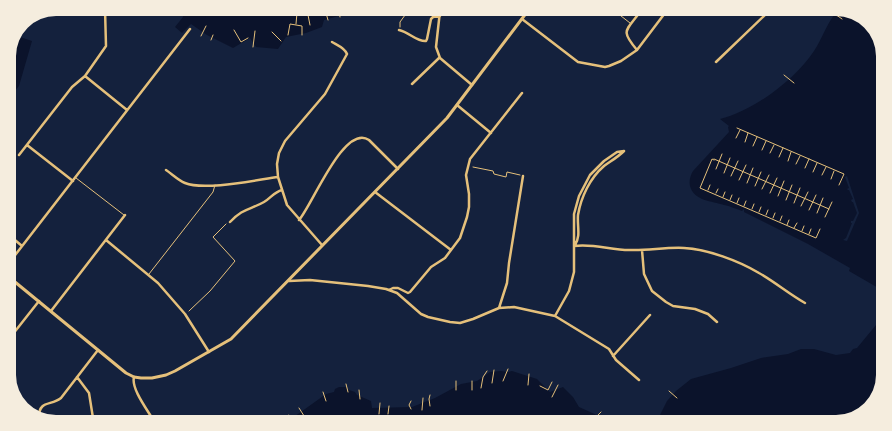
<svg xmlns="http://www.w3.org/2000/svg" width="892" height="431" font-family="Raleway,sans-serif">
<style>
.water{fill:#0b132b}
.pier{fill:#14213d}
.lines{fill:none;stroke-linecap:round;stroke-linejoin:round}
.path{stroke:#e5c07b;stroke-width:1}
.service{stroke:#e5c07b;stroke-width:1}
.minor{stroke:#e5c07b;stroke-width:2.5}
.tertiary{stroke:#e5c07b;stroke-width:3}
</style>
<rect width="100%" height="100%" fill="#14213d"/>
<path class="water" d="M 182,10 L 357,11 L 324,20 L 322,27 L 306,33 L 286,37 L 278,49 L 256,47 L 250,38 L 233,48 L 207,35 L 191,24 L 182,33 L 175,27 L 183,17 Z
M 835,14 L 857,14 L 875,30 L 883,53 L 880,289 L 849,271 L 850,268 L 808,244 L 744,212 L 744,209 L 742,211 C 736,209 730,206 724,205 C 712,201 694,201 690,186 C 689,181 690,176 693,171 L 729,132 L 728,127 L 729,126 L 720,119 C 753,111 795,80 814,51 C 822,39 826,25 835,14 Z
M 17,36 L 32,41 L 19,86 L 12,94 L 9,95 L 9,53 Z
M 879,314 L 878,396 L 862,414 L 836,422 L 657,421 L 667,401 L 676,391 L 691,379 L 731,368 L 761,358 L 788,354 L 801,349 L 814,349 L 836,355 L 850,353 L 853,349 L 857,348 L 876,325 Z
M 501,371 L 508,372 L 512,371 L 537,379 L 550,392 L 563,387 L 573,397 L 579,407 L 610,421 L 291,419 L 326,394 L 334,392 L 335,389 L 339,387 L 346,387 L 349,390 L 355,392 L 357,395 L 371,401 L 372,408 L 412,407 L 435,398 L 461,384 L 477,381 L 490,372 Z"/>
<path class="pier" d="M 847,176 L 859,213 L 847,241 L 843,240 L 846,238 L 852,223 L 851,223 L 851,221 L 853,221 L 857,213 L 853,202 L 852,202 L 851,200 L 853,199 L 849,190 L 848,190 L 847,189 L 849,188 L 845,177 Z"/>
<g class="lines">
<path class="path" d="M 339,11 L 340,17
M 326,13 L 328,20
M 835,14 L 842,19
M 308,15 L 310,25
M 296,24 L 297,13
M 400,27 L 400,22 L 408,11
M 234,30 L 241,42 L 248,38
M 272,32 L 281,41
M 288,35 L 290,24 L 302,26 L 302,35
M 201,36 L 206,26
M 211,40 L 213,35
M 253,47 L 255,31
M 784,75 L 794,83
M 9,88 L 12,91
M 737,128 L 844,174 L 839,185
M 736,138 L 740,130
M 745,142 L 748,133
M 753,146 L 757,137
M 762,150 L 766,141
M 770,153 L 774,145
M 779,157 L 783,148
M 714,159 L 829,209
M 714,160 L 712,159 L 700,188 L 816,238 L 820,229
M 788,161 L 791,152
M 796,164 L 800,156
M 473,167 L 493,171 L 494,174 L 506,177 L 507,172 L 520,175
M 805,168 L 809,159
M 716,169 L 722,154
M 813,172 L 817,163
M 724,173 L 730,158
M 822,175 L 826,167
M 731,176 L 738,161
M 831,179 L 834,171
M 739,180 L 746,165
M 747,183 L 753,168
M 755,186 L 761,172
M 762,189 L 769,175
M 708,190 L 710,185
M 716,193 L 718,189
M 770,193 L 777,178
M 778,196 L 784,181
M 723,197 L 725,192
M 730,200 L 732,195
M 786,200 L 792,185
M 737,203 L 739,198
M 794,203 L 800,188
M 744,206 L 746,201
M 801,206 L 808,192
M 752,209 L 754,204
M 809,210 L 816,195
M 759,212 L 761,207
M 817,213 L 823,198
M 766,215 L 768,210
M 825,217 L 832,202
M 773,218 L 775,213
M 780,221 L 782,216
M 787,225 L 789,220
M 794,228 L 797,223
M 802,231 L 804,226
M 809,234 L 811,229
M 189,311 L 210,291 L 235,261 L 213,237 L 226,224
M 472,381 L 472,390
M 503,381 L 508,369
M 492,383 L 494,370
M 346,384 L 348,392
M 528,385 L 529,374
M 540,386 L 548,390 L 552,382
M 481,388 L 483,377 L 487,371
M 359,390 L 360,399
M 456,390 L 456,381
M 669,391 L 677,398
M 323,392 L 326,401
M 430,395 L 429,399 L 430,406
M 552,397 L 558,385
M 411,401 L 409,405 L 411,409
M 299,408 L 306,419
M 422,410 L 423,398
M 379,414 L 380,403
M 388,414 L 389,406
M 289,415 L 292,419
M 596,417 L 601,412
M 656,417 L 660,419
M 612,421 L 613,418"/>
<path class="service" d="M 616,12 L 630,23
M 76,178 L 124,215
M 149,274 L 213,192 L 215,185"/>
<path class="minor" d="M 440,11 L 436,47 L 440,58 L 472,85
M 522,19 L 578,62 L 605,67 L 609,66 L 621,61 L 637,50 L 665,13
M 399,30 C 409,32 417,42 426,41 L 427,39 L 431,19 L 433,17 L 440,16
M 637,50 C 620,30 626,31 640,12
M 716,62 L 767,13
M 85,76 L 127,110
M 412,84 L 439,58
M 457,105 L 491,133
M 27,145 L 73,181
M 19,155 L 72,87 L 85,76 L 106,46 L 105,9
M 166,170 C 172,174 178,180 185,183 C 204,191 256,180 278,177
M 375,192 L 451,250
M 299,220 C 312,206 344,123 369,140 L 398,169
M 230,222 C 243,208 250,210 264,202 C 271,198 274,192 282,190
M 9,235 L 22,246
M 106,240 L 158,283 L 185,314 L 209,352
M 322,245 L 287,205 L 278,177 L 277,164 L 279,153 L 285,141 L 325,94 L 347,54 C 345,48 337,45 332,42
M 575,245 C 581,236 577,226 578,215 C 581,197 590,178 604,166 C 611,161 618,157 624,151
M 574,246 C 592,243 611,250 629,250 C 647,251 665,247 684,248 C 707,249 739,261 759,273 C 775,282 789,294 805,303
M 642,250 L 644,274 L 652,291 L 666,302 L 673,306 L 695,309 L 708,314 L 717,322
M 9,263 L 190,29
M 289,281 L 310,280 L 368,286 L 386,289 L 397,293 L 421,314 L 428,317 L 450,322 L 460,323 L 473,319 L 499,308 L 514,307 L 555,316 L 609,349 L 616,360 L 639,380
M 389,290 L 393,288 L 398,288 L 408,293 L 410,292 L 431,267 L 445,258 L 460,238 L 467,217 L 469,207 L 469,194 L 466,175 L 470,159 L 522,93
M 499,308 L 507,283 L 509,263 L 523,176
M 51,311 L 125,215
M 555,316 L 569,291 L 574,272 L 574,214 L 579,196 L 590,175 L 604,161 L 617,152 L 624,151
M 9,339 L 39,301
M 613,356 L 650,315
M 77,377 L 89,393 L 93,418
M 134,377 C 131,388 146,408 152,418
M 39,417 C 39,400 51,406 61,398 L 98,350"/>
<path class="tertiary" d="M 9,279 L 15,282 L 126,373 L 134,377 L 141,378 L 152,378 L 166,375 L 175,371 L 231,339 L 447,118 L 527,12"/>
</g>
<path d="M0 0H892V431H0ZM56 16H836A40 40 0 0 1 876 56V375A40 40 0 0 1 836 415H56A40 40 0 0 1 16 375V56A40 40 0 0 1 56 16Z" fill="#f5edde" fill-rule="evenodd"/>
</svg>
